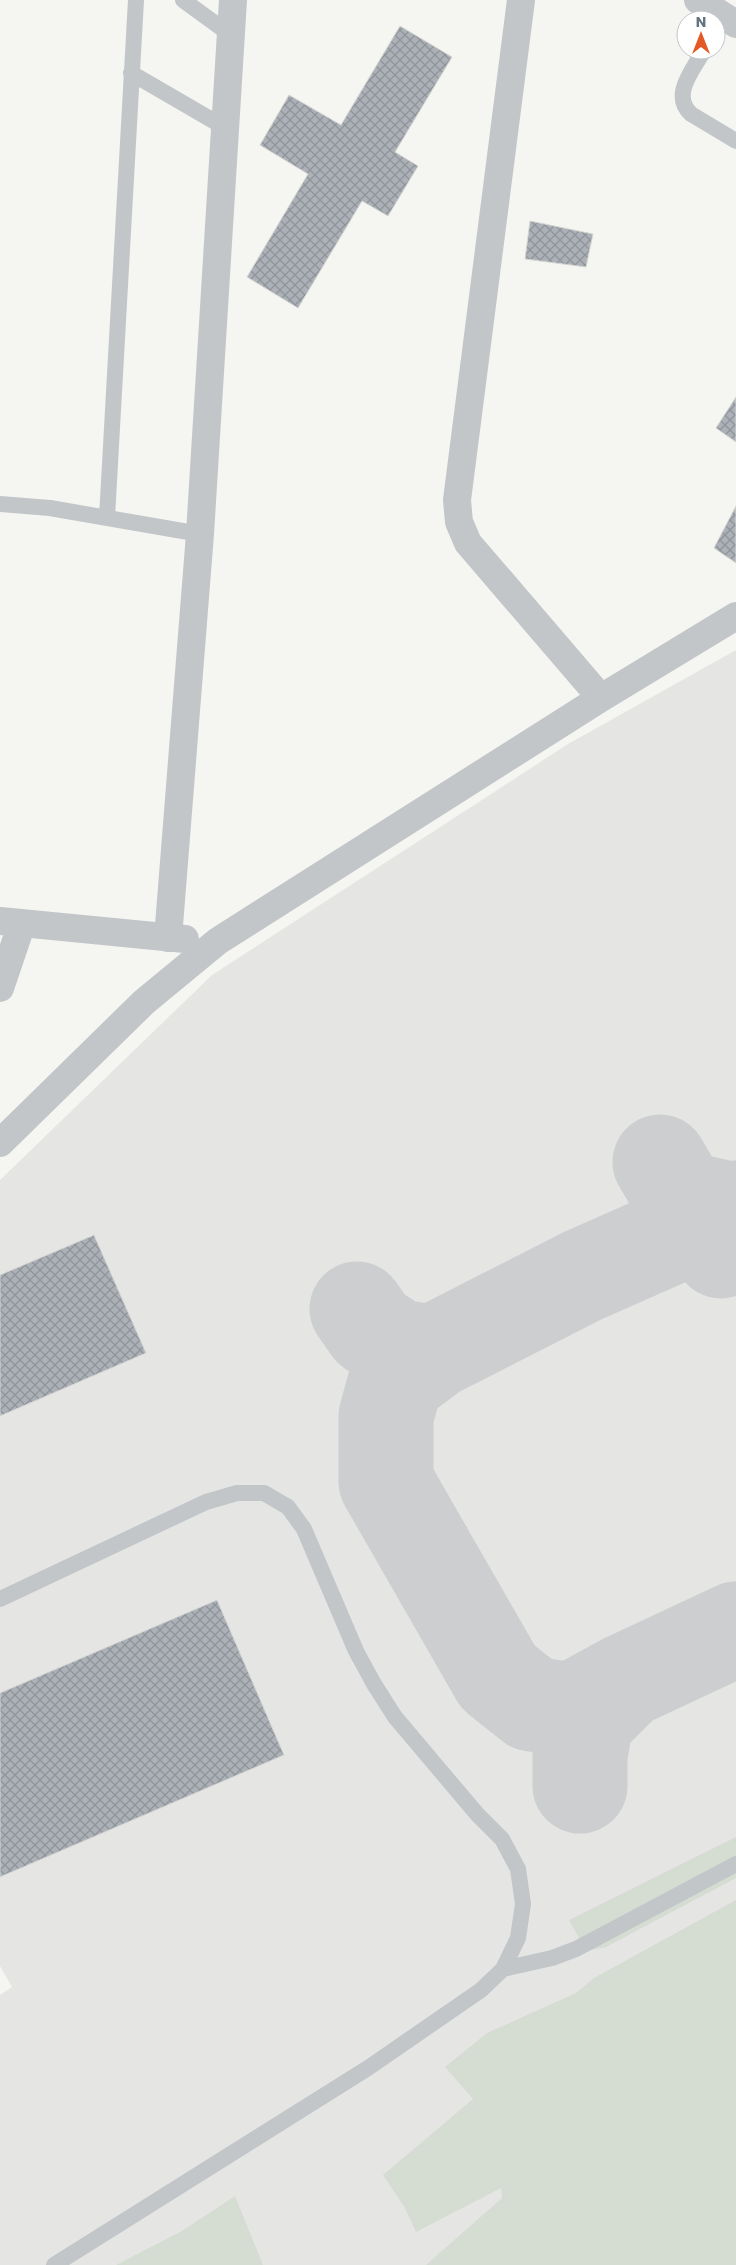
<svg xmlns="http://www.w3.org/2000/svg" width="736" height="2265" font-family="Poppins,sans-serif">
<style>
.built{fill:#e5e6e4}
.grass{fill:#d5dcd2}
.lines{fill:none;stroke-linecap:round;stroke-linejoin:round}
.taxiway{stroke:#ccced0;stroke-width:95}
.building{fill:url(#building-cross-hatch);stroke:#d6d6d4}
.lane{stroke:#c2c6c9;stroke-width:16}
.street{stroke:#c2c6c9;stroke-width:28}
</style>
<defs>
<pattern id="building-cross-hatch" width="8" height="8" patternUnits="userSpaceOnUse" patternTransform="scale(1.25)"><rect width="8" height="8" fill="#abb1b7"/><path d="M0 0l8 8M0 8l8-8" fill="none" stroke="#8f949a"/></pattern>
</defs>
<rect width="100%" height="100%" fill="#f5f5f1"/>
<path class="built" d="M 736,650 L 736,2265 L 0,2265 L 0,1995 L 12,1987 L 0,1966 L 0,1180 L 212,975 L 568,744 Z"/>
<path class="grass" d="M 736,1837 L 736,1878 L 606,1947 L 586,1951 L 569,1920 Z
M 736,1900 L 736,2265 L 426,2265 L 502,2198 L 501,2188 L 416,2232 L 405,2208 L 383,2175 L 473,2099 L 445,2067 L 487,2033 L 576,1993 L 594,1978 Z
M 235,2196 L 263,2265 L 116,2265 L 182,2231 Z"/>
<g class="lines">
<path class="taxiway" d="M 660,1162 L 681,1198 L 733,1210 L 721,1251
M 357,1309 L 371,1329 L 398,1347 L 433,1352 L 582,1276 L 736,1208
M 433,1352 L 396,1380 L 386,1416 L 386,1482 L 498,1677 L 532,1704 L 572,1710 L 625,1681 L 736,1629
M 580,1786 L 580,1756 L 586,1720 L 625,1681"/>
</g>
<path class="building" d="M 400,26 L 452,57 L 395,152 L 418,166 L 388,216 L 362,201 L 298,308 L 247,277 L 308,174 L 260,145 L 289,95 L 341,125 Z
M 530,221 L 593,234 L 586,267 L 525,259 Z
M 736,397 L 736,442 L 716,428 Z
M 736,506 L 736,563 L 714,548 Z
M 94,1235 L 146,1353 L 0,1416 L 0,1275 Z
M 217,1600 L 284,1755 L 0,1877 L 0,1693 Z"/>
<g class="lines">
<path class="lane" d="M 183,0 L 231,35
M 704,50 C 694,69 670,95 691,114 L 736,141
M 131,73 L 224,127
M 0,504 L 50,508 L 200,534
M 107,517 L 136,0
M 0,1599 L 206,1502 L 237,1493 L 264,1493 L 288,1507 L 304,1529 L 356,1651 L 374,1684 L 395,1717 L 477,1814 L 502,1839 L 518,1869 L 523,1904 L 518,1938 L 503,1969 L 481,1990 L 368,2068 L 54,2265
M 503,1969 L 552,1958 L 576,1949 L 736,1864"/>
<path class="street" d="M 521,0 L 457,500 L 459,522 L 468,543 L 601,698
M 698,0 L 736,24
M 0,921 L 185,939
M 168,938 L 200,534 L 233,0
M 0,988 L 22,923
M 0,1143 L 144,1002 L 218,941 L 601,698 L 736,616"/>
</g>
<g transform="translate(701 35)"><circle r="24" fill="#ffffff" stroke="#c1c7cd"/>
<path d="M0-4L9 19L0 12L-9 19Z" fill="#e35823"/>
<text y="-8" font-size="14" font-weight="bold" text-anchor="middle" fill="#647382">N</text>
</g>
</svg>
